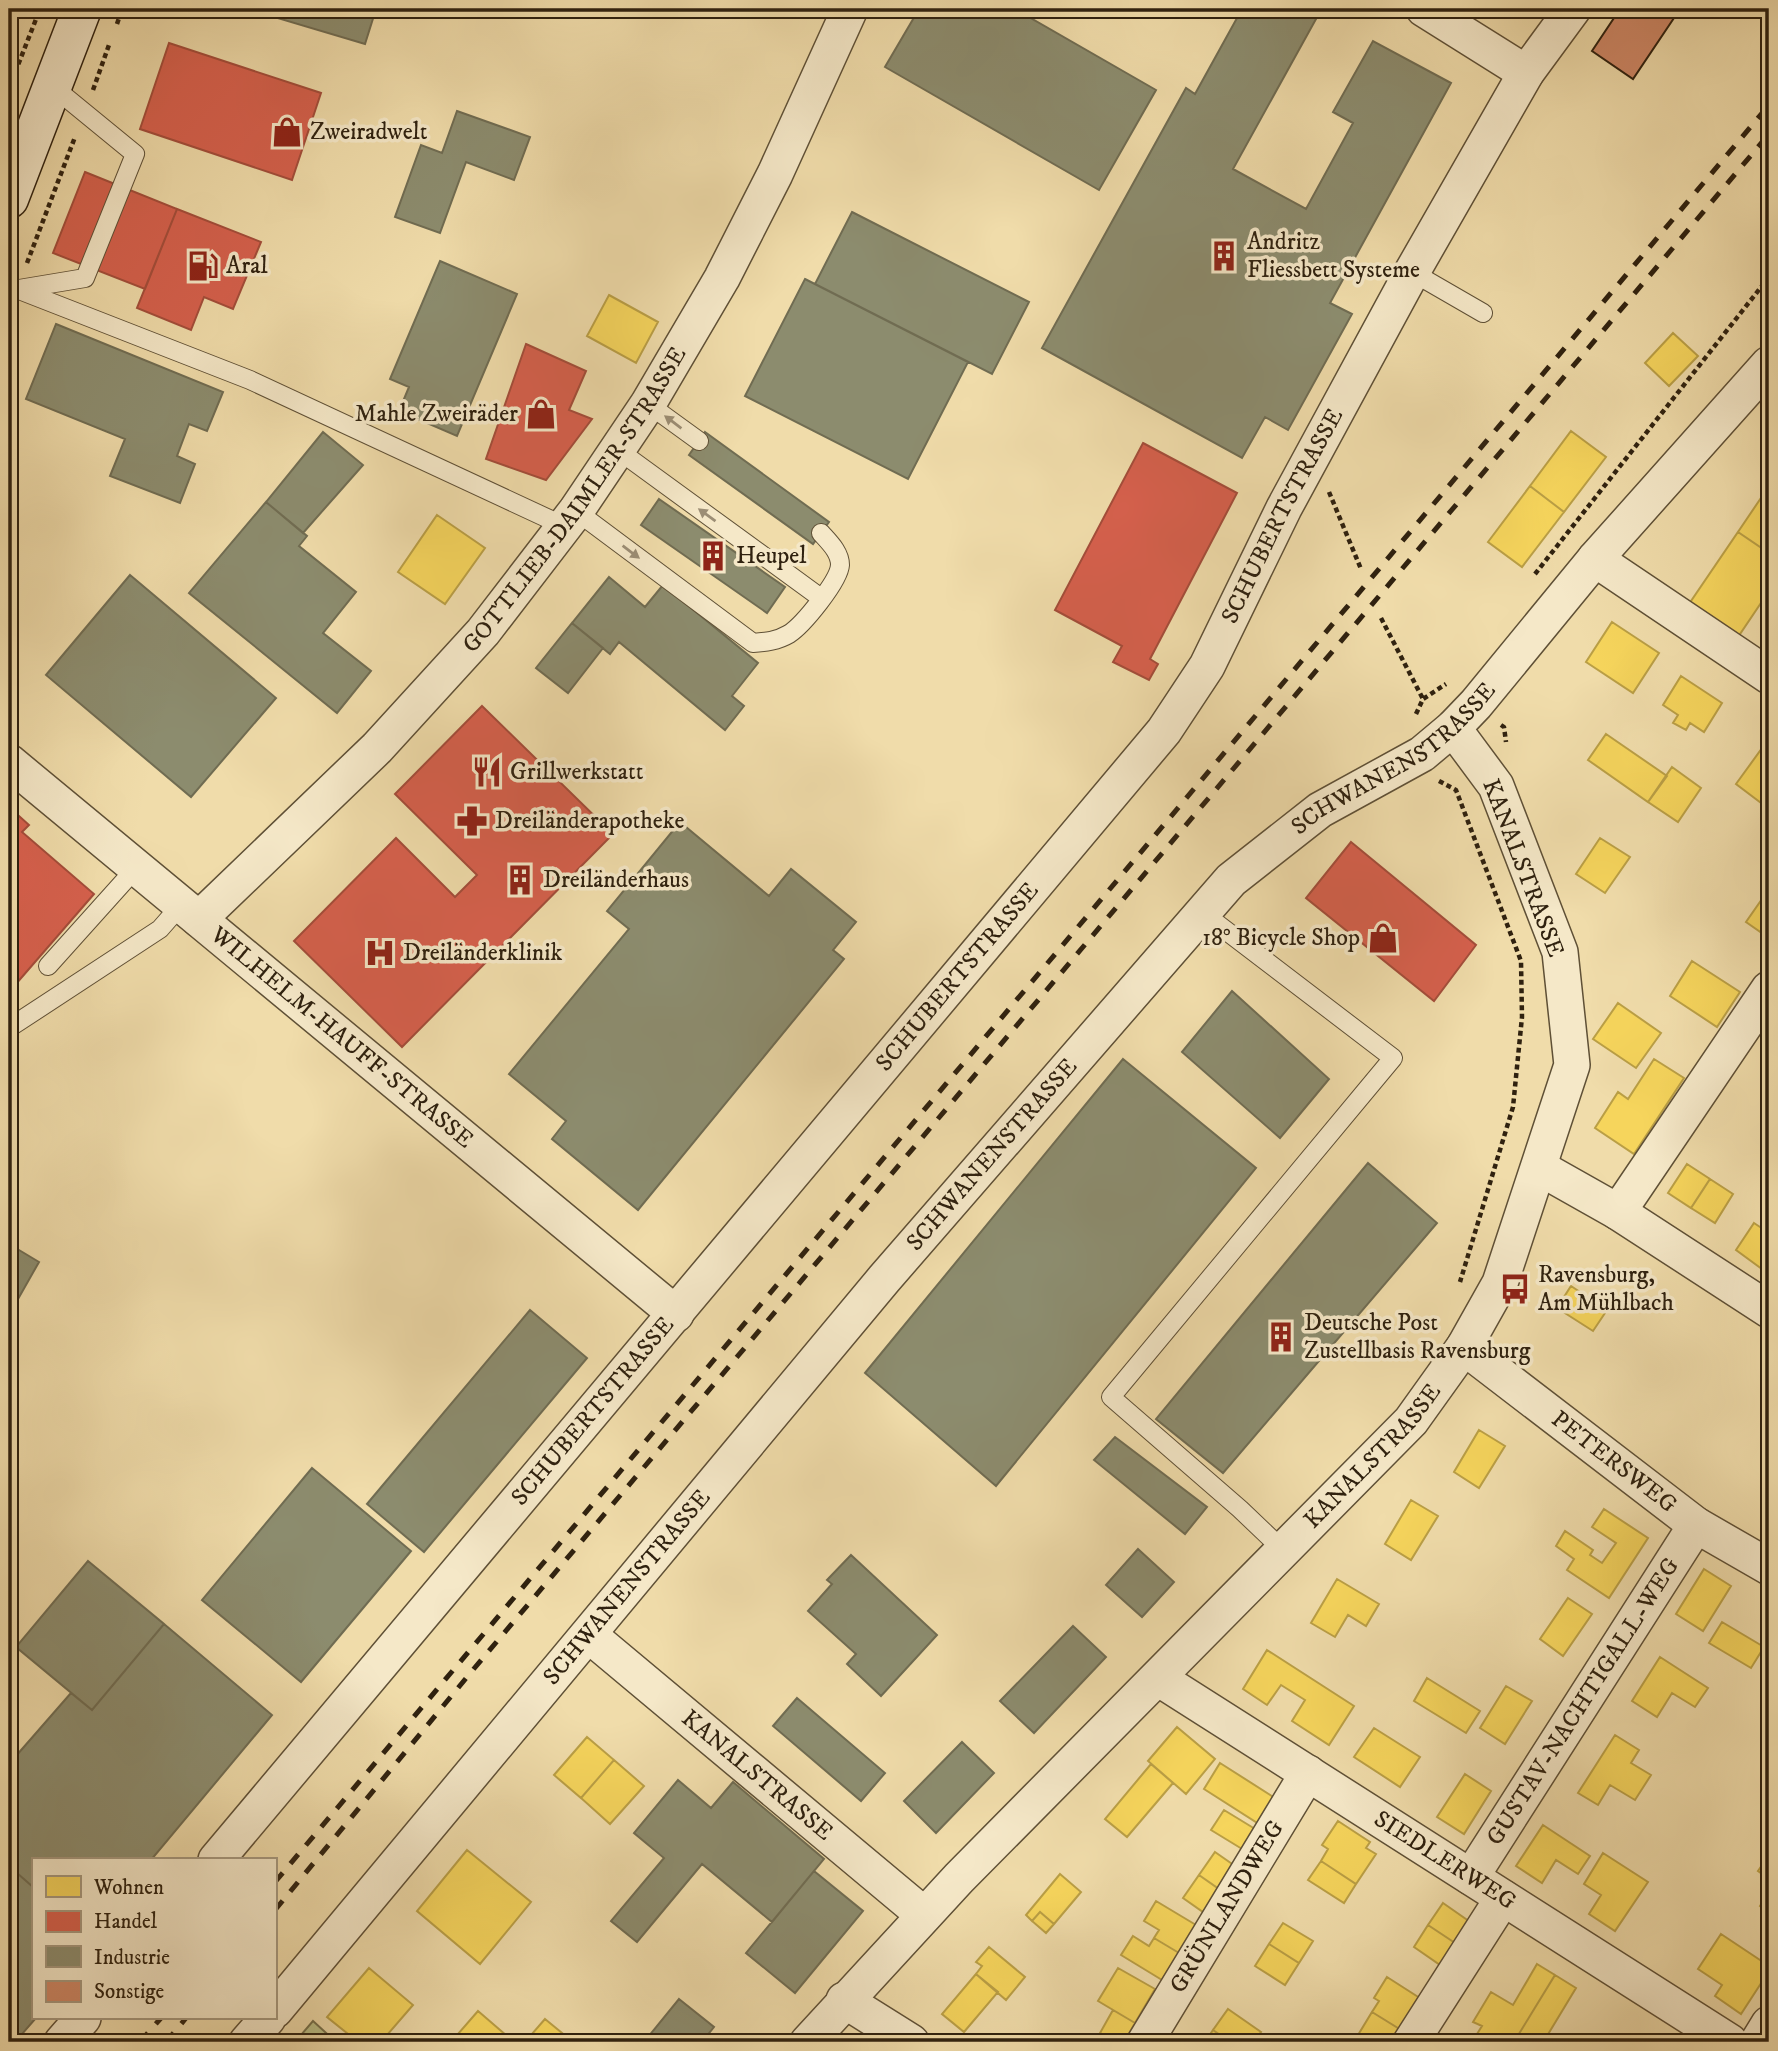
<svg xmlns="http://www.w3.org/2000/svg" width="1778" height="2051" font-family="'IM FELL DW Pica',serif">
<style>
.green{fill:#bbc087;stroke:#75704b;stroke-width:2}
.homes{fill:#f6d55c;stroke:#ba9f45;stroke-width:2}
.shops{fill:#d6604d;stroke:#a44d3a;stroke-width:2}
.industry{fill:#8c8c6e;stroke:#706c52;stroke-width:2}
.building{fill:#ce8766;stroke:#2f210f;stroke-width:2}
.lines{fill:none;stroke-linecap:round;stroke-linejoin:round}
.lane-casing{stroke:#5f5036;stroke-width:20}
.street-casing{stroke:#5f5036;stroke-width:38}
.secondary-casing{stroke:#2f210f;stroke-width:41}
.path{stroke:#2f210f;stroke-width:4.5;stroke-dasharray:5 3.5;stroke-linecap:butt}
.lane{stroke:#f5e8c8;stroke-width:18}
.street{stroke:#f5e8c8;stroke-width:35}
.secondary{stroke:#f5e8c8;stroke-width:38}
.rail{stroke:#2f210f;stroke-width:5;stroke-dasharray:12 12;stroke-linecap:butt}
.oneway{fill:#9c8e75}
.labels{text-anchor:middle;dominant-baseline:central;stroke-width:7;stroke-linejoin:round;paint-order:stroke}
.poi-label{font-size:24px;fill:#2f210f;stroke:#f5e8c8;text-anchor:start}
.street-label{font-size:24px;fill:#2f210f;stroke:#f5e8c8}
</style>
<rect width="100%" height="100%" fill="#f0dcaa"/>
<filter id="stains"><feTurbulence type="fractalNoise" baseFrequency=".00286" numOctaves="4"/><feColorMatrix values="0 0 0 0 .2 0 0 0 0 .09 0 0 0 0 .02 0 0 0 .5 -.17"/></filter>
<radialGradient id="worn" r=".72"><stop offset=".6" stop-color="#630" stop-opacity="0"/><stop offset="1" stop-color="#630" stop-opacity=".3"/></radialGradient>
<path class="green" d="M 313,2021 L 336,2042 L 295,2042 Z"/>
<path class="homes" d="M 609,295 L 658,322 L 636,363 L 587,336 Z
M 1673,333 L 1698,356 L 1669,386 L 1645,363 Z
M 1571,431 L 1606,457 L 1564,512 L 1530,486 Z
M 1530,486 L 1564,512 L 1522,567 L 1488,542 Z
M 1769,486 L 1769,553 L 1738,532 Z
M 437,515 L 485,548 L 445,604 L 398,572 Z
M 1738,532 L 1769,553 L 1769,591 L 1738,637 L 1689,604 Z
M 1612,622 L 1659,653 L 1633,693 L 1586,662 Z
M 1681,676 L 1722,703 L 1704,732 L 1690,723 L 1686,730 L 1673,723 L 1678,715 L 1663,705 Z
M 1606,734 L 1667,776 L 1648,802 L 1588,760 Z
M 1765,744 L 1769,747 L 1769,809 L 1736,784 Z
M 1672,767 L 1701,788 L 1678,822 L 1648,802 Z
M 1600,838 L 1630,857 L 1605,893 L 1576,874 Z
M 1769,889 L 1769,938 L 1746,922 Z
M 1692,961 L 1740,992 L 1717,1027 L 1670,996 Z
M 1618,1003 L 1661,1033 L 1636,1068 L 1593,1039 Z
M 1654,1059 L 1684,1078 L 1634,1154 L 1595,1128 L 1618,1092 L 1628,1099 Z
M 1687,1164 L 1710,1179 L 1691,1208 L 1668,1193 Z
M 1710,1179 L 1733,1194 L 1715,1223 L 1691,1208 Z
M 1754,1223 L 1769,1233 L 1769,1267 L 1766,1272 L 1736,1250 Z
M 1571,1286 L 1607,1310 L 1593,1331 L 1557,1308 Z
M 1479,1430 L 1505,1446 L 1479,1488 L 1454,1472 Z
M 1411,1500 L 1438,1516 L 1411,1560 L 1385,1544 Z
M 1604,1509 L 1648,1538 L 1609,1598 L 1567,1570 L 1574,1559 L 1556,1546 L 1565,1531 L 1593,1550 L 1590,1555 L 1602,1563 L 1616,1543 L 1592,1527 Z
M 1704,1569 L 1731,1586 L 1703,1631 L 1676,1614 Z
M 1337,1579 L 1379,1604 L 1366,1626 L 1348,1615 L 1335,1637 L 1311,1623 Z
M 1568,1598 L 1592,1614 L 1563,1656 L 1540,1639 Z
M 1722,1622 L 1764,1647 L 1751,1668 L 1709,1643 Z
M 1267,1650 L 1354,1706 L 1329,1745 L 1292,1721 L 1305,1700 L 1281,1685 L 1267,1705 L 1243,1689 Z
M 1660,1657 L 1708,1688 L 1695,1707 L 1672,1693 L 1657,1717 L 1632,1701 Z
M 1427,1678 L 1480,1711 L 1466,1733 L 1414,1701 Z
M 1506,1686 L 1532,1701 L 1505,1744 L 1480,1728 Z
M 1177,1727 L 1215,1759 L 1186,1794 L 1148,1761 Z
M 1374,1728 L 1420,1757 L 1400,1787 L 1354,1757 Z
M 1615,1735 L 1639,1750 L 1631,1763 L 1651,1775 L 1635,1800 L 1610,1785 L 1598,1805 L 1578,1793 Z
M 587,1737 L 614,1760 L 581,1798 L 554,1775 Z
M 614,1760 L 644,1786 L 610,1824 L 581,1798 Z
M 1220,1763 L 1275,1798 L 1259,1824 L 1204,1789 Z
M 1151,1764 L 1173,1783 L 1127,1837 L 1105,1819 Z
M 1465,1774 L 1491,1791 L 1464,1834 L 1437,1817 Z
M 1224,1810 L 1260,1832 L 1247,1852 L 1211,1830 Z
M 1338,1821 L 1370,1842 L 1366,1848 L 1376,1854 L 1356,1884 L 1321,1861 L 1328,1849 L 1322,1845 Z
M 1543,1825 L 1590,1856 L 1578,1874 L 1556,1860 L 1542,1883 L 1516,1866 Z
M 467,1850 L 531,1902 L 480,1964 L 417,1911 Z
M 1215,1852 L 1235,1866 L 1219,1889 L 1199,1875 Z
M 1603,1853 L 1648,1882 L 1615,1931 L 1589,1914 L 1601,1895 L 1584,1884 Z
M 1769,1855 L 1769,1879 L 1758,1871 Z
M 1321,1861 L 1356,1884 L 1344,1903 L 1308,1880 Z
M 1060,1874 L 1081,1892 L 1054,1924 L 1040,1912 L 1032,1921 L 1026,1915 Z
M 1199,1875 L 1219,1889 L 1203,1912 L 1183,1898 Z
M 1769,1892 L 1769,1913 L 1760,1906 Z
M 1156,1901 L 1196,1925 L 1179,1953 L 1154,1938 L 1159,1930 L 1144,1921 Z
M 1443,1903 L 1473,1924 L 1458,1945 L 1428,1925 Z
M 1040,1912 L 1054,1924 L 1046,1933 L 1032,1921 Z
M 1283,1923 L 1313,1941 L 1299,1963 L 1269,1944 Z
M 1428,1925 L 1458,1945 L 1443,1967 L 1414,1947 Z
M 1721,1934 L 1769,1966 L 1769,1971 L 1741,2014 L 1715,1996 L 1722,1985 L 1698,1969 Z
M 1133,1936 L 1149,1946 L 1154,1938 L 1179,1953 L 1162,1980 L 1121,1955 Z
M 1269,1944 L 1299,1963 L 1285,1985 L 1255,1966 Z
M 989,1947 L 1025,1977 L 1006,2000 L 976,1974 L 982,1966 L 976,1962 Z
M 1537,1964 L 1555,1975 L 1514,2042 L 1491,2042 L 1477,2034 L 1482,2026 L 1473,2022 L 1491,1992 L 1513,2005 Z
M 369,1968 L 413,2005 L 381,2042 L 358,2042 L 327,2017 Z
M 1118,1968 L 1155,1989 L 1135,2023 L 1098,2001 Z
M 976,1974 L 998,1992 L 964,2032 L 942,2014 Z
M 1555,1975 L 1576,1988 L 1547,2036 L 1557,2042 L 1514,2042 Z
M 1387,1977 L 1426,2002 L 1406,2033 L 1372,2012 L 1379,2001 L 1374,1998 Z
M 1228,2009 L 1261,2032 L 1254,2042 L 1230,2042 L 1213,2030 Z
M 1113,2010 L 1135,2023 L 1124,2042 L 1117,2042 L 1100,2033 Z
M 478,2011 L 514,2042 L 451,2042 Z
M 1372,2012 L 1406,2033 L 1400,2042 L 1369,2042 L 1358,2035 Z
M 545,2019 L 573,2042 L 525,2042 Z
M 1213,2030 L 1230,2042 L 1205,2042 Z"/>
<path class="shops" d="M 169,43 L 321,93 L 292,180 L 140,129 Z
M 85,172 L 177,209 L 145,289 L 53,253 Z
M 177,209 L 261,242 L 233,309 L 204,297 L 191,330 L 137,308 Z
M 526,344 L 586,371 L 569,410 L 592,419 L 546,480 L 486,459 Z
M 1143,443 L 1237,493 L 1150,659 L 1158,664 L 1149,680 L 1113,662 L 1122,646 L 1055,610 Z
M 482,706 L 613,834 L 402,1047 L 294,941 L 396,838 L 455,897 L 477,875 L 395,794 Z
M 9,807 L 29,825 L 22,832 L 94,894 L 9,992 Z
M 1351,842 L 1476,945 L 1434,1001 L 1306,898 Z"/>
<path class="industry" d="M 247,9 L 376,9 L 365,44 Z
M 919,9 L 1015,9 L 1156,90 L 1099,190 L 885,67 Z
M 1242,9 L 1321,10 L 1233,169 L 1306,209 L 1353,123 L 1333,112 L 1373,41 L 1451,83 L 1330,303 L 1352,314 L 1288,430 L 1265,417 L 1242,458 L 1042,348 L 1186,88 L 1195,94 Z
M 457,111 L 530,137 L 514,180 L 466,162 L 440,233 L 395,217 L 421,145 L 442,153 Z
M 852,212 L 1029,302 L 992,374 L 815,284 Z
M 440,261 L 517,294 L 457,436 L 399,411 L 409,387 L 390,379 Z
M 805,279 L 968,362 L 908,479 L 745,396 Z
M 56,324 L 223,392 L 207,431 L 189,424 L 177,456 L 195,464 L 180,503 L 110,476 L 125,439 L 26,399 Z
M 323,432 L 363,465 L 303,533 L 266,502 Z
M 705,432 L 829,522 L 813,544 L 689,455 Z
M 659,499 L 785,587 L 767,613 L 641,525 Z
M 266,502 L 307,536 L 299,546 L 356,592 L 323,633 L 371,671 L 337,713 L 189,593 Z
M 130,575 L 276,698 L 191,797 L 46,675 Z
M 609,577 L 645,607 L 663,585 L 758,663 L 732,696 L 744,706 L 725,730 L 619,642 L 610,654 L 572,623 Z
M 572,623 L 603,648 L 568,693 L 536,668 Z
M 680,822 L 769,896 L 791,869 L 856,922 L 833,950 L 844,959 L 638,1210 L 552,1139 L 566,1121 L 509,1074 L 629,929 L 607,911 Z
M 1232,991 L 1329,1079 L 1280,1138 L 1182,1052 Z
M 1123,1059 L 1256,1168 L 996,1486 L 865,1373 Z
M 1368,1163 L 1437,1223 L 1223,1473 L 1156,1419 Z
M 9,1244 L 39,1262 L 9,1315 Z
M 530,1310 L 587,1358 L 424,1552 L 367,1504 Z
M 1115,1437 L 1207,1507 L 1185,1534 L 1094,1460 Z
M 312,1468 L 411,1551 L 301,1682 L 202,1600 Z
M 1138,1549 L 1174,1582 L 1142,1617 L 1106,1585 Z
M 851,1555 L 937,1635 L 881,1696 L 847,1664 L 856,1654 L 808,1611 L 832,1584 L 827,1580 Z
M 88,1561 L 164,1624 L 92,1710 L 16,1647 Z
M 164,1624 L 272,1715 L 151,1860 L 33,1860 L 33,1887 L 9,1866 L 9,1764 L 71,1693 L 92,1710 Z
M 1073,1626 L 1106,1657 L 1034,1733 L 1000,1701 Z
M 797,1698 L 885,1773 L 861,1801 L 773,1726 Z
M 962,1742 L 994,1773 L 936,1833 L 904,1801 Z
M 678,1780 L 711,1808 L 733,1782 L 824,1859 L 772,1922 L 702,1864 L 637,1942 L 611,1921 L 664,1858 L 634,1833 Z
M 9,1866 L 33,1887 L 33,2018 L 36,2018 L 15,2042 L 9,2042 Z
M 814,1871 L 863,1911 L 795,1993 L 746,1953 Z
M 679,1999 L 714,2027 L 702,2042 L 644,2042 Z"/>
<path class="building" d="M 1620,9 L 1680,9 L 1633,79 L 1592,51 Z"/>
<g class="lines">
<g class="lane-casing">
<path id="lane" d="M 1412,272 L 1483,313
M 9,286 L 250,380 L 564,526
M 19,289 L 85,278 L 135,154 L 52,86
M 648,404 L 699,441
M 618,450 L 821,598
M 576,511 L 753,643 C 766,642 777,641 789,634 C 803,625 839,581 840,565 C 840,552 829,542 821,533
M 1203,913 L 1393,1058 L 1111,1397 L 1240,1509 L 1283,1550
M 48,966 L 136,868
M 9,1028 L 160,929 L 181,905"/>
</g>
<g class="street-casing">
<g id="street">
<path d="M 1424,9 L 1526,73"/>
<path d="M 1595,559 L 1769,676"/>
<path id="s1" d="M 9,762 L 676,1314"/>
<path id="s2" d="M 199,919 L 377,748 L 483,632 L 576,511 L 648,404 L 722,278 L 775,174 L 850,9"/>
<path d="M 1540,1168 L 1618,1212 L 1769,989"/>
<path d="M 1618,1212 L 1769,1310"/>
<path id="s3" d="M 1464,1347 L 1696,1525 L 1769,1567"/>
<path id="s4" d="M 589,1635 L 924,1915"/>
<path id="s5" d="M 1158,1678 L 1730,2042"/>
<path id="s6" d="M 216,1860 L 1164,731 L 1207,666 L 1284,508 L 1412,272 L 1526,73 L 1573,9"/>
<path id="s7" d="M 1471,1877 L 1696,1525"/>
<path d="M 844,2000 L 911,2042"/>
<path id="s8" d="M 275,2010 L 884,1279 L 1231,880 L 1320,810 L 1422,754 L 1453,728 L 1476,704 L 1595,559 L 1769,364"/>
<path d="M 62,2042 L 83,2018"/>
<path d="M 247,2042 L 268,2018"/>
<path id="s9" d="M 808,2042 L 959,1878 L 1411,1421 L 1464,1347 L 1500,1283 L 1572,1065 L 1560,952 L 1496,786 L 1453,728"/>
<path id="s10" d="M 1145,2042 L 1308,1773"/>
<path d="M 1411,2042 L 1503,1898"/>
<path d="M 1758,2042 L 1769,2024"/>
</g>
</g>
<g class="secondary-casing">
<path id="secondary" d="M 9,199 L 82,9"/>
</g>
<path class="path" d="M 117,24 L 122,9
M 9,88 L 40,9
M 93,90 L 110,42
M 27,263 L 75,137
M 9,324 L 12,311
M 1329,492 L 1361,569
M 1535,574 L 1769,277
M 1381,618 L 1423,699
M 1416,714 L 1423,699 L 1446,684
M 1501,725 L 1504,727 L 1506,742
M 1439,781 L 1456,790 L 1521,961 L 1522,1017 L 1513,1107 L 1460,1282"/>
<use href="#lane" class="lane"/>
<use href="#street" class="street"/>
<use href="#secondary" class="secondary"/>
<path class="rail" d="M 275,1882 L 1769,105
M 275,1910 L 472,1671 L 1769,134
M 140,2042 L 161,2018
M 166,2042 L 186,2018"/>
</g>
<defs><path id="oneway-solid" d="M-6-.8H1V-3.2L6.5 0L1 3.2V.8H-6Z" transform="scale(1.75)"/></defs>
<g class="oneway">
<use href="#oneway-solid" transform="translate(673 422) rotate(-143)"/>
<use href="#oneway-solid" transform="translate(707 515) rotate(-144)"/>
<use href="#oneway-solid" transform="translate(631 552) rotate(37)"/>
</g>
<defs>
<g id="shop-bare" transform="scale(2.415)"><path d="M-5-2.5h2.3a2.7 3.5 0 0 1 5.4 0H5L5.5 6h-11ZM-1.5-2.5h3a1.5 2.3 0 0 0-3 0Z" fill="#8f2418" stroke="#f5e8c8" stroke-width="2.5" paint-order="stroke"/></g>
<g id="building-bare" transform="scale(2.415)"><path d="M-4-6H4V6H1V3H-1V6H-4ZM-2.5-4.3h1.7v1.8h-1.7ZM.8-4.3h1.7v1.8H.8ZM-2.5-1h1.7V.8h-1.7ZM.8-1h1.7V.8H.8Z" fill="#8f2418" stroke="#f5e8c8" stroke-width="2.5" paint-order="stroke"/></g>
<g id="fuel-bare" transform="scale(2.415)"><path d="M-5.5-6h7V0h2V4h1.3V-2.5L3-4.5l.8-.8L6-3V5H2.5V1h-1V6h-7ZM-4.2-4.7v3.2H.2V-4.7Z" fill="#8f2418" stroke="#f5e8c8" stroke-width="2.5" paint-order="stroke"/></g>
<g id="restaurant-bare" transform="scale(2.415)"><path d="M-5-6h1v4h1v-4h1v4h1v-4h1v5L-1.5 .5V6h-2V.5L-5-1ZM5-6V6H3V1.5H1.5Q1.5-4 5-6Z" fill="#8f2418" stroke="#f5e8c8" stroke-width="2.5" paint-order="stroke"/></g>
<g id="pharmacy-bare" transform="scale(2.415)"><path d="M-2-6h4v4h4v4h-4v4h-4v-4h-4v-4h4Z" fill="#8f2418" stroke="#f5e8c8" stroke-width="2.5" paint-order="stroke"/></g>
<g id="hospital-bare" transform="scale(2.415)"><path d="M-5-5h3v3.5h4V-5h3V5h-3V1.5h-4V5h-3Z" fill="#8f2418" stroke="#f5e8c8" stroke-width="2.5" paint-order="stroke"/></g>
<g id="bus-bare" transform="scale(2.415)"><path d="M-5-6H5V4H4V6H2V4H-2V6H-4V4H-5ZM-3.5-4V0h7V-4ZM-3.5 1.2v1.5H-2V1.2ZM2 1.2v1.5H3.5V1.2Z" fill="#8f2418" stroke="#f5e8c8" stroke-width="2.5" paint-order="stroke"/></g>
</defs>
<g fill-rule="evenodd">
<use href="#shop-bare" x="287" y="132"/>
<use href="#building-bare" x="1224" y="256"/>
<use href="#fuel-bare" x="203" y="266"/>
<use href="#shop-bare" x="541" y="414"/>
<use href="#building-bare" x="713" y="556"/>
<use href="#restaurant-bare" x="487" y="772"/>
<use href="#pharmacy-bare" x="472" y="821"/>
<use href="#building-bare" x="520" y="880"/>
<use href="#shop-bare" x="1383" y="938"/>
<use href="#hospital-bare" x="380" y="953"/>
<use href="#bus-bare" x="1515" y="1289"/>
<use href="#building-bare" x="1281" y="1337"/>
</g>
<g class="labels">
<g class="poi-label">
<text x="310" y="132">Zweiradwelt</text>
<text x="1247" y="242">Andritz<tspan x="1247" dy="28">Fliessbett Systeme</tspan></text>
<text x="226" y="266">Aral</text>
<text x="518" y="414" text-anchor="end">Mahle Zweiräder</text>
<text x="736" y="556">Heupel</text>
<text x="510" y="772">Grillwerkstatt</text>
<text x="495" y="821">Dreiländerapotheke</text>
<text x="543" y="880">Dreiländerhaus</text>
<text x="1360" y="938" text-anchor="end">18° Bicycle Shop</text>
<text x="403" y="953">Dreiländerklinik</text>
<text x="1538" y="1275">Ravensburg,<tspan x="1538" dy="28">Am Mühlbach</tspan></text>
<text x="1304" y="1323">Deutsche Post<tspan x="1304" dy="28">Zustellbasis Ravensburg</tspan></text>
</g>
<g class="street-label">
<text stroke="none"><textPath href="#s2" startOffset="565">GOTTLIEB-DAIMLER-STRASSE</textPath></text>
<text stroke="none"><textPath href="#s6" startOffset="1720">SCHUBERTSTRASSE</textPath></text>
<text stroke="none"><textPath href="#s8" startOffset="1684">SCHWANENSTRASSE</textPath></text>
<text transform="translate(1523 868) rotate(69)">KANALSTRASSE</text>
<text stroke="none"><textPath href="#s6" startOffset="1153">SCHUBERTSTRASSE</textPath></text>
<text stroke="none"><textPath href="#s1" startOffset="432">WILHELM-HAUFF-STRASSE</textPath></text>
<text stroke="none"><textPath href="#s8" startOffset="1116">SCHWANENSTRASSE</textPath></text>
<text stroke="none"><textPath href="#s6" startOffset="586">SCHUBERTSTRASSE</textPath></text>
<text stroke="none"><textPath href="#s9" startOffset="814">KANALSTRASSE</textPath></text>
<text stroke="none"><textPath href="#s3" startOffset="189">PETERSWEG</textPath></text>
<text stroke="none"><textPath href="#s8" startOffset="550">SCHWANENSTRASSE</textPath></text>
<text stroke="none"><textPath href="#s7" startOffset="208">GUSTAV-NACHTIGALL-WEG</textPath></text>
<text stroke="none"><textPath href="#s4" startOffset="219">KANALSTRASSE</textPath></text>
<text stroke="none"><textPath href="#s5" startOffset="340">SIEDLERWEG</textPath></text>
<text stroke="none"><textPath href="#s10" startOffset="158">GRÜNLANDWEG</textPath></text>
</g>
</g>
<rect width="1778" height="2051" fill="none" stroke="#f0dcaa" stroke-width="35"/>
<rect x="10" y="10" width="1757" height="2030" fill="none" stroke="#2f210f" stroke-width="3.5"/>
<rect x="18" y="18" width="1743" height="2016" fill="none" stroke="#2f210f" stroke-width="2"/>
<rect x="32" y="1858" width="245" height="161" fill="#f5e8c8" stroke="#a6987e" stroke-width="2"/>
<rect x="46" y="1876" width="35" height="21" fill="#f6d55c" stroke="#a6987e" stroke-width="2"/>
<text x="94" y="1894" font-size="21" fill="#2f210f">Wohnen</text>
<rect x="46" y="1911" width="35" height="21" fill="#d6604d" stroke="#a6987e" stroke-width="2"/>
<text x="94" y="1928" font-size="21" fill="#2f210f">Handel</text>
<rect x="46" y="1946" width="35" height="21" fill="#8c8c6e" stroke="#a6987e" stroke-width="2"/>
<text x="94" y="1964" font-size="21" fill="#2f210f">Industrie</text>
<rect x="46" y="1981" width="35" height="21" fill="#ce8766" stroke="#a6987e" stroke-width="2"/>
<text x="94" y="1998" font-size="21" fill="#2f210f">Sonstige</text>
<rect width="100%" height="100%" filter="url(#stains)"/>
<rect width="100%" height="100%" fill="url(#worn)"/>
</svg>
